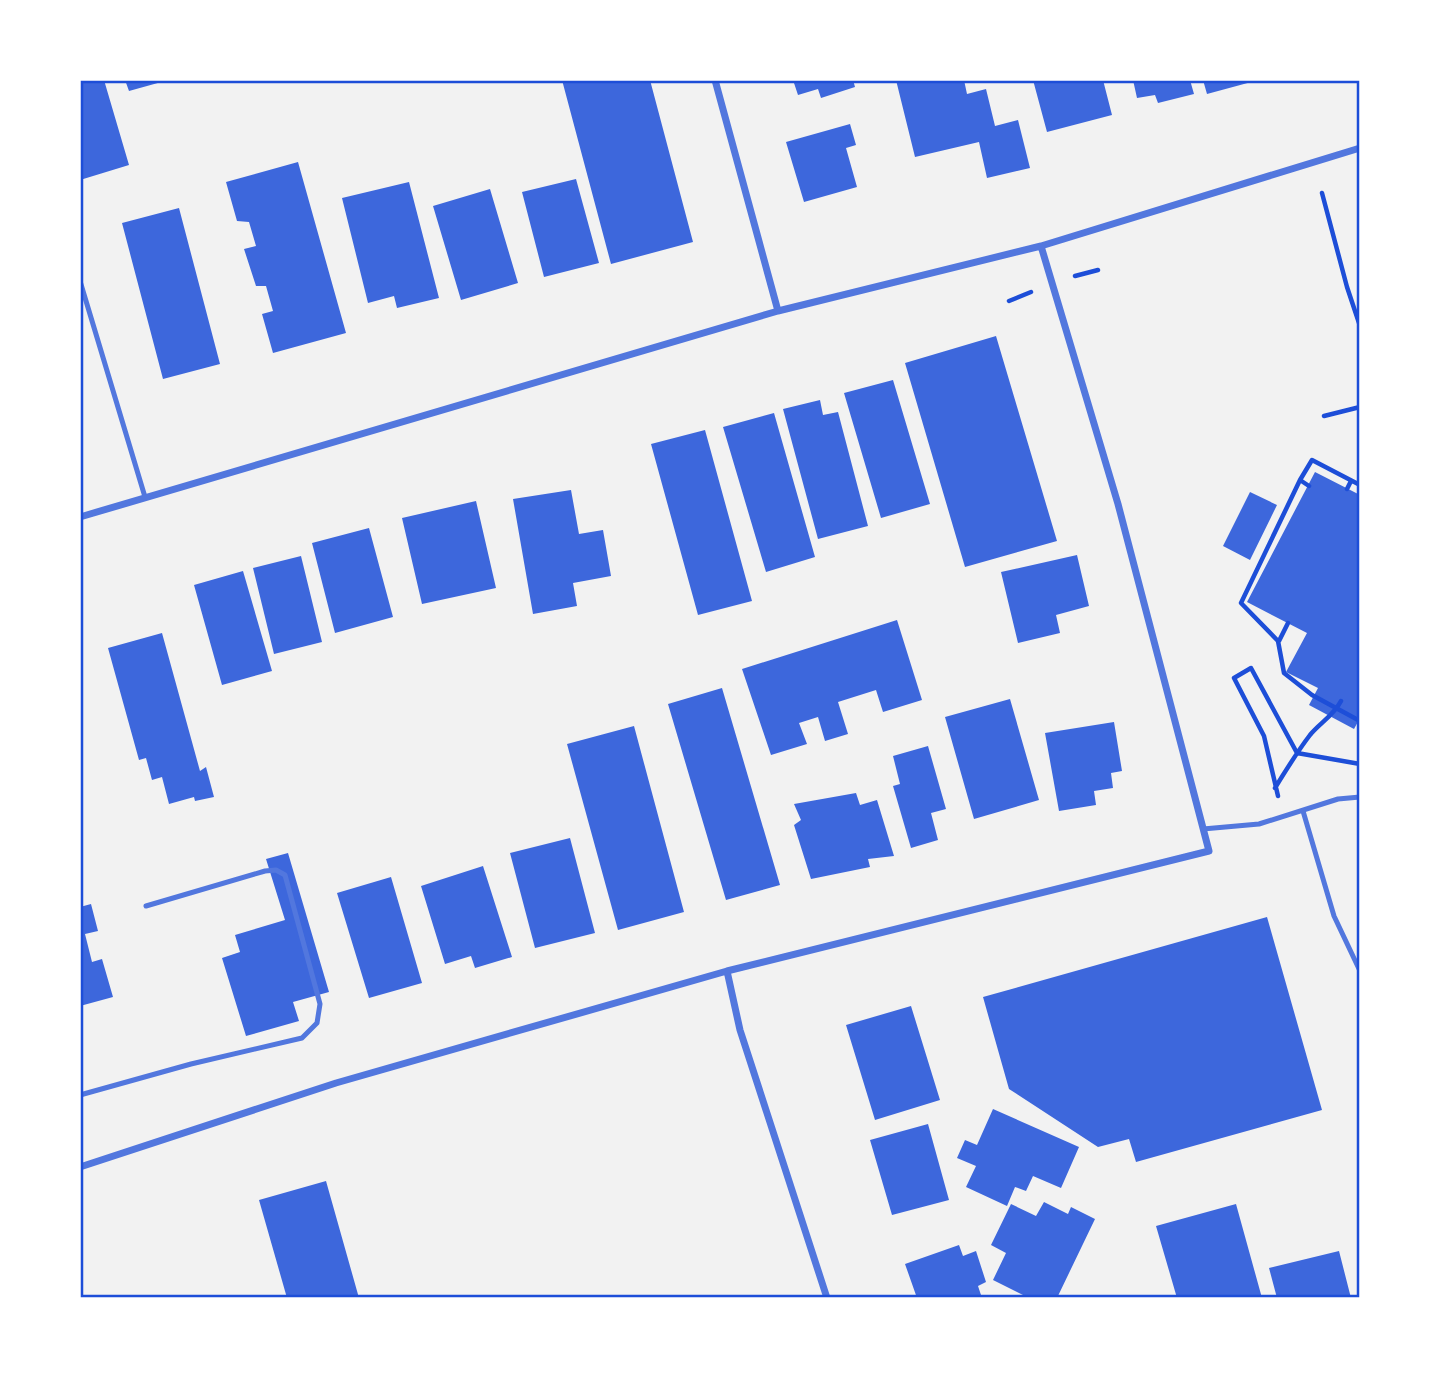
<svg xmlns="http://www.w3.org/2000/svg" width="1440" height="1378" font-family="'Open Sans',sans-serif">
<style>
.building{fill:#3d67dc}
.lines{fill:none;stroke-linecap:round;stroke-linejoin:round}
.path{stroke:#1d4ed8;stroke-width:4.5}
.service{stroke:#5277de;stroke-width:5}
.minor{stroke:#5277de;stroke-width:7}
.neatline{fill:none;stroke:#1d4ed8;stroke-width:2.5}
</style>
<rect width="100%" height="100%" fill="#f2f2f2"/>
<path class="building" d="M 80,80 L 104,80 L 129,165 L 80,180 Z
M 125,80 L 165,80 L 165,81 L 129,91 Z
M 562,80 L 650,80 L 693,242 L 611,264 Z
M 793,80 L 853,80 L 855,87 L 821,98 L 818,89 L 798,95 Z
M 896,80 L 964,80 L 967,94 L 986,89 L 995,126 L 1018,120 L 1030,168 L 987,178 L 979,142 L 915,157 Z
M 1033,80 L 1103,80 L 1112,115 L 1047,132 Z
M 1133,80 L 1190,80 L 1194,94 L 1158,103 L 1155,95 L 1137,98 Z
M 1203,80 L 1255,80 L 1255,81 L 1207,94 Z
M 850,124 L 856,145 L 846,148 L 857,187 L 804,202 L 786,142 Z
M 298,162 L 346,333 L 273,353 L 262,314 L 273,311 L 266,286 L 256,286 L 244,249 L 256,246 L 249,222 L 237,221 L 226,182 Z
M 576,179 L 599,263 L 544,277 L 522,192 Z
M 409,182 L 439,298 L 397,308 L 394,296 L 368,303 L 342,198 Z
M 490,189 L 518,283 L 461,300 L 433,206 Z
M 179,208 L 220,364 L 163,379 L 122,223 Z
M 996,336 L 1057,541 L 965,567 L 905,363 Z
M 893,380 L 930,504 L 881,518 L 844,393 Z
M 820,400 L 823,415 L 838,412 L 868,526 L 818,539 L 783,409 Z
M 774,413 L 815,557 L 766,572 L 723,427 Z
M 705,430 L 752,601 L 698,615 L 651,444 Z
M 1315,472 L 1360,495 L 1360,718 L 1354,729 L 1309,705 L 1318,688 L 1286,672 L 1307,633 L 1247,602 Z
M 571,490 L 579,534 L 603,530 L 611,576 L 573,583 L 577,606 L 533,614 L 513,499 Z
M 1250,492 L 1277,505 L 1250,560 L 1223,546 Z
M 476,501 L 496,588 L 422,604 L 402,518 Z
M 369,528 L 393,617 L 335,633 L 312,543 Z
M 1077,555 L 1089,606 L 1056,615 L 1060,633 L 1018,643 L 1001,572 Z
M 301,556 L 322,642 L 274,654 L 253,568 Z
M 243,571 L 272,671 L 222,685 L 194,585 Z
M 897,620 L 922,700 L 883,712 L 876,690 L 838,702 L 848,734 L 825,741 L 818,717 L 799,723 L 807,744 L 771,755 L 742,669 Z
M 162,633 L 200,771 L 206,767 L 214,797 L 195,801 L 194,797 L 169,804 L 162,777 L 152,780 L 146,758 L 139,760 L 108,648 Z
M 722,688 L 780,885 L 726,900 L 668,704 Z
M 1010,699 L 1039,800 L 974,819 L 945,717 Z
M 1114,722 L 1122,771 L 1111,773 L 1113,788 L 1094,791 L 1096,805 L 1059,811 L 1045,733 Z
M 634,726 L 684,912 L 618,930 L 567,744 Z
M 928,746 L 946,809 L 931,813 L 938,840 L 911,848 L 893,786 L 900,784 L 893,756 Z
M 856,793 L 860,805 L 877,800 L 894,856 L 868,859 L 870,867 L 811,879 L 794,825 L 801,820 L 794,804 Z
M 570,838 L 595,933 L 535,948 L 510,853 Z
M 288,853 L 329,992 L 293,1002 L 299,1021 L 246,1036 L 222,958 L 240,952 L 235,935 L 285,920 L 266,859 Z
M 483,866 L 512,957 L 475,968 L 471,956 L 445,964 L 421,886 Z
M 391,877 L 422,983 L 369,998 L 337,893 Z
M 91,904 L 98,931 L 85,934 L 92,962 L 102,959 L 113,997 L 80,1006 L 80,907 Z
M 1267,917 L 1322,1110 L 1136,1162 L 1129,1139 L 1098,1147 L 1009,1089 L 983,997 Z
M 911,1006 L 940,1100 L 875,1120 L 846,1025 Z
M 993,1109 L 1079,1147 L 1061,1188 L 1033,1176 L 1026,1191 L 1015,1187 L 1007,1206 L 966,1187 L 976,1166 L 957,1158 L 965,1140 L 977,1145 Z
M 928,1124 L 949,1200 L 892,1215 L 870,1140 Z
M 326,1181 L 359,1298 L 287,1298 L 259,1200 Z
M 1044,1202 L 1068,1214 L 1071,1207 L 1095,1219 L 1057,1298 L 1029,1298 L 993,1280 L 1006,1253 L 991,1245 L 1011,1204 L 1036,1216 Z
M 1236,1204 L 1262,1298 L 1177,1298 L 1156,1226 Z
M 959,1245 L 963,1256 L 976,1251 L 986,1282 L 978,1286 L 982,1298 L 917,1298 L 905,1264 Z
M 1339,1251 L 1351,1298 L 1277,1298 L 1269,1268 Z"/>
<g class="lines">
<path class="path" d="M 1322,193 L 1347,287 L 1360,326
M 1075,276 L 1098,270
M 1009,301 L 1031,292
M 1324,416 L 1360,407
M 1300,480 L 1309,486
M 1360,485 L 1312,460 L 1300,480 L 1241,603 L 1278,641 L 1284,673 L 1312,695 L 1360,721
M 1347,489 L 1351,481
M 1279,641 L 1288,623
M 1275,788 C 1286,770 1297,752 1310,735 C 1320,723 1334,715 1341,701
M 1278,796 L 1264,736 L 1234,678 L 1251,668 L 1297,753 L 1360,764"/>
<path class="service" d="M 80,281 L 145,497
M 1303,811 L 1334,916 L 1360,971
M 1203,829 L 1259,824 L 1338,799 L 1360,797
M 80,1095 L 191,1064 L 302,1038 L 317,1023 L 320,1004 L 285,875 L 276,870 L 265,871 L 146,906"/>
<path class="minor" d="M 715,80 L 778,311
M 80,517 L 778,311 L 1041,246 L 1360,148
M 727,971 L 740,1030 L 827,1298
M 80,1167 L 336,1083 L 727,971 L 1209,851 L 1118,504 L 1041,246"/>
</g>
<rect width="1440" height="1378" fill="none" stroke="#ffffff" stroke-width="164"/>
<rect x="82" y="82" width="1276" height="1214" class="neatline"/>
</svg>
